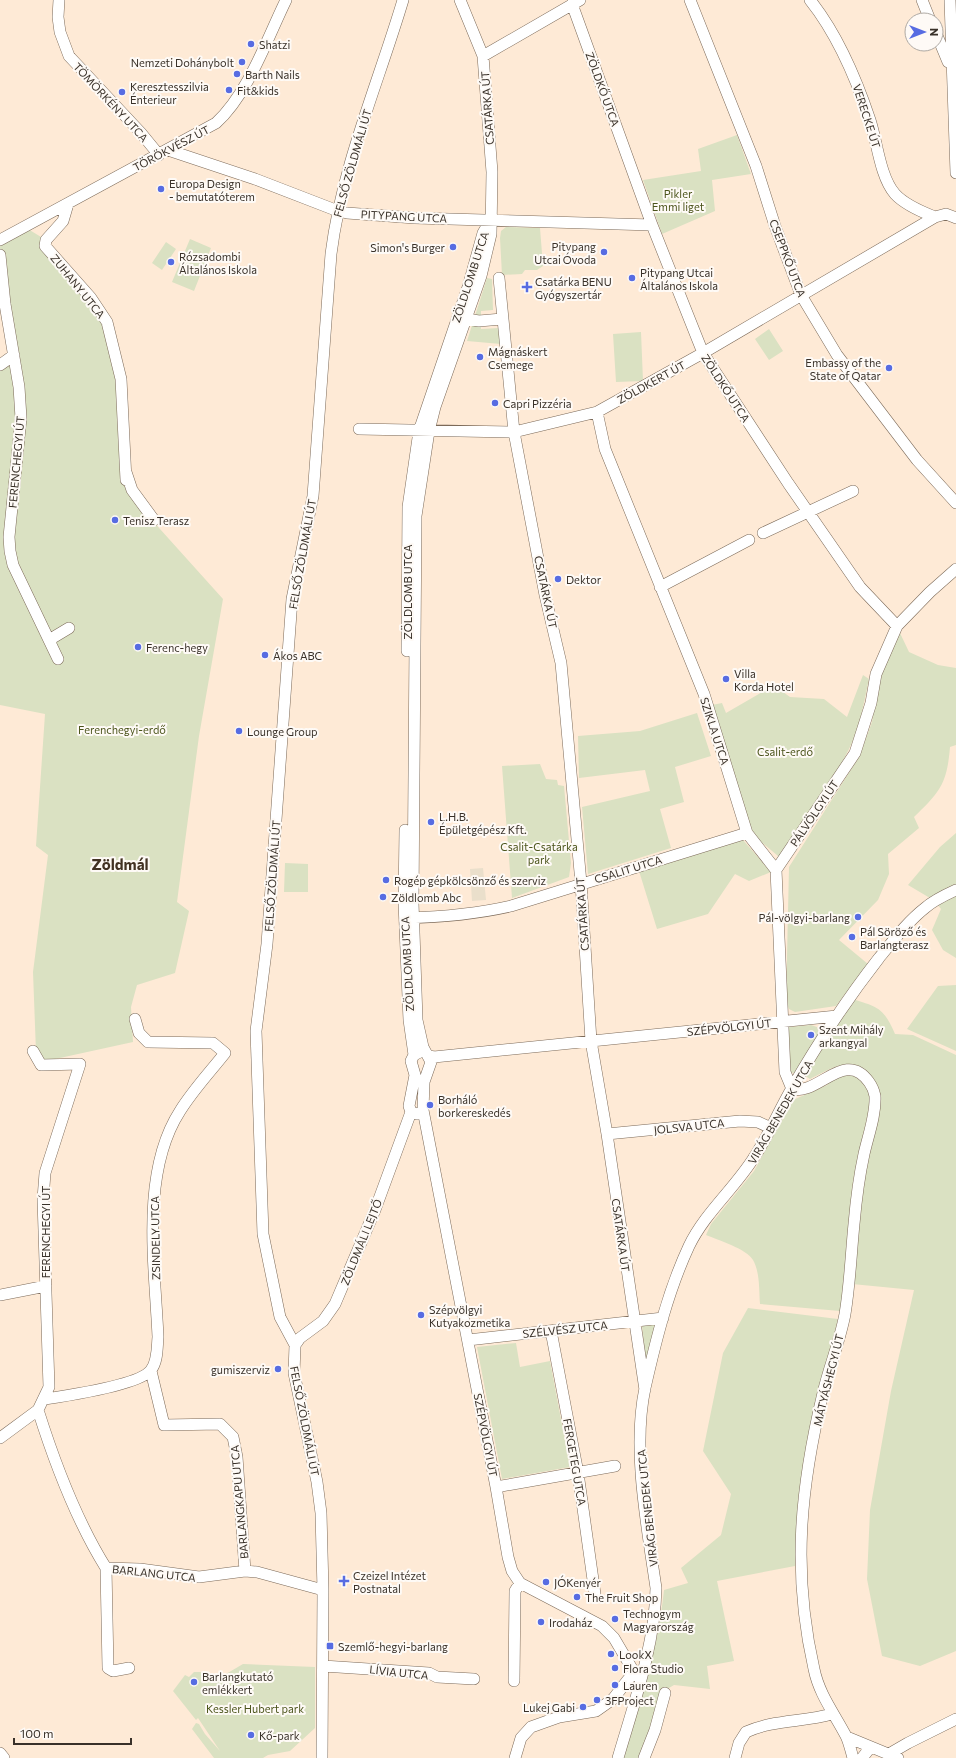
<svg xmlns="http://www.w3.org/2000/svg" width="956" height="1758" font-family="Commissioner,sans-serif">
<style>
.industrial{fill:#eadfcb}
.green{fill:#dae1c2}
.lines{fill:none;stroke-linecap:round;stroke-linejoin:round}
.minor-casing{stroke:#7c6a59;stroke-width:12}
.minor{stroke:#fff;stroke-width:11}
.poi-dot{fill:#576ce2;stroke:#fefaf6;stroke-width:1.5}
.labels{text-anchor:middle;dominant-baseline:central;stroke-width:4;stroke-linejoin:round;paint-order:stroke}
.poi-label{font-size:11px;fill:#393129;stroke:#fefaf6;text-anchor:start}
.street-label{font-size:11px;fill:#393129;stroke:#fefaf6}
.park-label{font-size:11px;fill:#4b541b;stroke:#fefaf6}
.district-label{font-size:15px;font-weight:bold;fill:#423223;stroke:#fefaf6}
</style>
<rect width="100%" height="100%" fill="#feead6"/>
<path class="industrial" d="M 483,868 L 486,900 L 472,901 L 470,869 Z"/>
<path class="green" d="M 737,135 L 751,174 L 712,180 L 715,211 L 662,234 L 643,180 L 701,171 L 698,149 Z
M 23,226 L 46,240 L 107,322 L 133,499 L 223,599 L 199,736 L 177,902 L 189,911 L 175,973 L 137,985 L 131,1007 L 133,1042 L 46,1061 L 36,1052 L 33,972 L 48,855 L 36,846 L 45,714 L 0,705 L 0,365 L 14,355 L 0,255 L 0,240 Z
M 506,227 L 540,228 L 543,266 L 537,270 L 525,270 L 522,274 L 502,275 L 500,238 L 501,231 Z
M 190,239 L 211,248 L 194,291 L 172,282 Z
M 166,242 L 176,249 L 162,270 L 152,263 Z
M 487,278 L 492,279 L 493,310 L 481,311 L 481,329 L 499,328 L 501,344 L 467,341 Z
M 769,329 L 783,351 L 769,360 L 755,339 Z
M 641,332 L 643,381 L 616,382 L 613,334 Z
M 900,633 L 909,652 L 938,665 L 956,668 L 956,745 L 950,747 C 947,784 940,792 914,817 L 919,828 L 888,854 L 889,874 L 878,900 L 839,940 L 868,964 L 836,1006 L 795,1012 L 789,1009 L 786,1001 L 789,867 L 859,757 L 872,722 L 879,677 Z
M 863,675 L 869,679 C 864,702 860,727 849,749 C 830,787 804,822 781,857 L 778,856 L 753,835 L 712,705 L 722,703 L 726,713 L 771,687 L 779,689 L 790,697 L 824,699 L 847,717 Z
M 697,713 L 711,756 L 675,767 L 684,802 L 660,809 L 671,848 L 588,874 L 582,807 L 650,791 L 645,770 L 579,778 L 578,736 L 640,731 Z
M 540,764 L 546,779 L 557,780 L 558,785 L 564,786 L 571,863 L 569,877 L 512,898 L 502,766 Z
M 956,833 L 956,958 L 943,950 L 932,930 L 941,909 L 935,901 L 908,885 L 940,847 Z
M 743,840 L 771,872 L 749,881 L 735,874 L 708,914 L 657,929 L 639,871 Z
M 285,863 L 308,864 L 308,892 L 284,892 Z
M 956,985 L 956,1051 L 907,1029 L 938,986 Z
M 849,998 C 877,1007 883,1006 895,1034 L 913,1035 L 956,1055 L 956,1651 L 920,1666 L 882,1656 L 867,1579 L 870,1510 L 891,1391 L 914,1290 L 852,1284 L 874,1082 C 853,1053 836,1066 810,1079 L 804,1075 Z
M 811,1025 L 817,1027 L 820,1034 L 796,1073 L 793,1073 L 791,1072 L 786,1030 L 788,1027 Z
M 855,1075 L 868,1086 L 871,1099 L 853,1182 L 844,1287 L 840,1311 L 760,1304 C 759,1291 760,1272 753,1260 C 747,1249 718,1240 706,1235 L 711,1224 L 754,1171 L 793,1100 L 827,1085 L 833,1076 Z
M 748,1308 L 838,1319 L 813,1419 L 799,1499 L 795,1566 L 717,1581 L 734,1661 L 707,1666 L 710,1689 L 674,1685 L 664,1691 L 640,1758 L 623,1758 C 640,1703 658,1648 664,1590 L 688,1583 L 681,1568 L 721,1535 L 731,1494 L 703,1451 L 723,1353 Z
M 654,1325 L 655,1325 L 646,1364 L 642,1326 Z
M 516,1343 L 520,1367 L 550,1361 L 570,1467 L 502,1479 L 477,1347 Z
M 243,1664 L 315,1667 L 315,1728 L 290,1751 L 268,1755 L 263,1758 L 214,1758 L 192,1729 L 196,1723 L 199,1724 L 205,1734 L 220,1751 L 198,1718 L 196,1720 L 173,1691 L 185,1675 L 189,1677 L 194,1672 L 201,1672 L 206,1681 L 214,1681 Z"/>
<g class="lines">
<g class="minor-casing">
<path id="minor" d="M 59,0 L 58,17 L 60,32 L 69,56 L 141,133 L 159,155
M 460,0 L 483,56 L 492,172 L 491,234 L 481,276 L 435,407 L 429,431 L 416,516 L 413,903 L 417,1020 L 423,1047 L 431,1062 L 424,1082 L 423,1110 L 496,1487 L 508,1557 L 512,1571 L 520,1583 L 602,1626 L 614,1638 L 634,1672 L 641,1678
M 690,0 L 756,166 L 775,226 L 801,295 L 837,355 L 917,460 L 956,503
M 810,0 C 838,35 856,78 870,120 C 877,141 880,177 895,194 C 905,205 922,212 935,217
M 922,0 L 930,20
M 950,0 L 956,173
M 572,4 L 652,225 L 703,353 L 788,483 L 860,587 L 897,626
M 936,33 L 948,62
M 483,56 L 580,0
M 168,150 L 255,179 L 338,211 L 347,213 L 415,218 L 652,225
M 68,204 L 63,221 L 46,240 L 45,246 L 91,298 L 107,322 L 121,379 L 126,480
M 0,240 L 216,123 C 248,94 267,39 286,0
M 0,255 L 5,304 L 19,387 L 21,418 L 9,537 L 10,551 L 13,565 L 58,659
M 499,278 L 514,432 L 545,595 L 561,663 L 581,883 L 591,1041 L 607,1134 L 645,1390
M 466,319 L 479,321 L 502,319
M 0,365 L 14,355
M 597,412 L 605,449 L 704,694 L 747,833 L 776,870
M 359,429 L 514,432 L 597,412 L 703,353 L 935,217 L 946,214 L 956,218
M 126,472 L 132,490 L 154,520
M 763,533 L 853,491
M 660,587 L 749,540
M 49,640 L 69,628
M 407,651 L 408,507 L 419,431 L 468,287 L 483,233 L 490,221
M 405,830 L 404,903 L 409,1020 L 414,1055
M 406,918 C 442,917 476,914 511,906 L 747,833
M 429,1056 L 434,1057 L 837,1016
M 792,1089 C 818,1096 845,1048 869,1082 C 872,1086 874,1091 875,1096 C 876,1115 868,1136 864,1154 C 859,1177 856,1201 854,1224 C 851,1254 850,1284 845,1314 C 840,1341 829,1367 823,1393 C 800,1489 792,1572 814,1669 C 819,1694 834,1713 846,1736 C 849,1742 851,1751 853,1758
M 792,1089 L 785,1072 L 776,870 L 855,753 L 871,703 L 876,674 L 897,626 L 930,592 L 956,569
M 417,1114 L 411,1112 L 409,1106 L 415,1075 L 411,1061 L 414,1055 L 420,1052
M 607,1134 L 740,1121 L 758,1122 L 771,1128
M 0,1295 L 46,1286
M 551,1331 L 578,1473 L 595,1594
M 468,1340 L 663,1318
M 295,1345 L 300,1338 L 323,1321 L 335,1304 L 375,1210 L 411,1112
M 151,1371 L 164,1425 L 220,1424 L 233,1437 L 237,1457 L 245,1571
M 45,1399 C 65,1396 140,1385 151,1370 C 158,1361 157,1347 158,1337 C 155,1266 140,1173 180,1111 C 193,1090 210,1072 225,1053 L 213,1043 L 148,1042 L 139,1033 L 135,1019
M 38,1410 C 55,1464 76,1520 106,1568 L 140,1569 L 199,1577 L 245,1571 L 257,1572 L 323,1590
M 0,1438 L 38,1410 L 49,1387 L 43,1199 L 45,1173 L 80,1064 L 41,1065 L 33,1051
M 496,1487 L 615,1466
M 106,1568 L 108,1668 L 113,1671 L 129,1668
M 323,1666 L 429,1673 L 437,1677 L 474,1679
M 514,1681 L 515,1591 L 520,1583
M 847,1737 L 898,1758
M 0,1753 L 4,1758
M 889,1754 L 908,1743 L 956,1719
M 322,1758 L 323,1590 L 321,1513 L 317,1482 L 294,1373 L 295,1345 L 280,1317 L 263,1234 L 256,1031 L 267,944 L 292,599 L 313,496 L 331,254 C 342,166 378,84 403,0
M 515,1758 L 521,1738 L 531,1727 L 559,1717 L 596,1711 L 613,1699 L 634,1672
M 618,1758 C 634,1703 655,1645 656,1588 C 647,1526 632,1449 645,1388 C 656,1340 668,1291 689,1246 C 705,1213 733,1190 753,1159 C 768,1137 778,1112 792,1088 C 818,1043 847,999 879,958 C 893,941 907,922 925,908 C 934,900 945,895 956,890
M 644,1758 L 655,1730 L 665,1693
M 735,1758 L 739,1743 L 746,1732 C 772,1720 804,1722 832,1714
M 862,1758 L 870,1748"/>
</g>
<use href="#minor" class="minor"/>
</g>
<g class="poi-dot">
<circle cx="251" cy="44" r="4"/>
<circle cx="242" cy="62" r="4"/>
<circle cx="237" cy="74" r="4"/>
<circle cx="229" cy="90" r="4"/>
<circle cx="122" cy="92" r="4"/>
<circle cx="161" cy="189" r="4"/>
<circle cx="453" cy="247" r="4"/>
<circle cx="604" cy="252" r="4"/>
<circle cx="171" cy="262" r="4"/>
<circle cx="632" cy="278" r="4"/>
<path d="M525 281h4v4h4v4h-4v4h-4v-4h-4v-4h4z"/>
<circle cx="480" cy="357" r="4"/>
<circle cx="889" cy="368" r="4"/>
<circle cx="495" cy="403" r="4"/>
<circle cx="115" cy="520" r="4"/>
<circle cx="558" cy="579" r="4"/>
<circle cx="138" cy="647" r="4"/>
<circle cx="265" cy="655" r="4"/>
<circle cx="726" cy="679" r="4"/>
<circle cx="239" cy="731" r="4"/>
<circle cx="431" cy="822" r="4"/>
<circle cx="386" cy="880" r="4"/>
<circle cx="383" cy="897" r="4"/>
<circle cx="858" cy="917" r="4"/>
<circle cx="852" cy="937" r="4"/>
<circle cx="811" cy="1035" r="4"/>
<circle cx="430" cy="1105" r="4"/>
<circle cx="421" cy="1315" r="4"/>
<circle cx="278" cy="1369" r="4"/>
<path d="M342 1575h4v4h4v4h-4v4h-4v-4h-4v-4h4z"/>
<circle cx="546" cy="1582" r="4"/>
<circle cx="577" cy="1597" r="4"/>
<circle cx="615" cy="1619" r="4"/>
<circle cx="541" cy="1622" r="4"/>
<rect x="326" y="1642" width="8" height="8" rx="2"/>
<circle cx="611" cy="1654" r="4"/>
<circle cx="615" cy="1668" r="4"/>
<circle cx="194" cy="1682" r="4"/>
<circle cx="615" cy="1685" r="4"/>
<circle cx="597" cy="1700" r="4"/>
<circle cx="583" cy="1707" r="4"/>
<circle cx="251" cy="1735" r="4"/>
</g>
<g class="labels">
<g class="poi-label">
<text x="259" y="44">Shatzi</text>
<text x="234" y="62" text-anchor="end">Nemzeti Dohánybolt</text>
<text x="245" y="74">Barth Nails</text>
<text x="130" y="86">Keresztesszilvia<tspan x="130" dy="13">Énterieur</tspan></text>
<text x="237" y="90">Fit&amp;kids</text>
<text x="169" y="183">Europa Design<tspan x="169" dy="13">- bemutatóterem</tspan></text>
<text x="596" y="246" text-anchor="end">Pitypang<tspan x="596" dy="13">Utcai Óvoda</tspan></text>
<text x="445" y="247" text-anchor="end">Simon's Burger</text>
<text x="179" y="256">Rózsadombi<tspan x="179" dy="13">Általános Iskola</tspan></text>
<text x="640" y="272">Pitypang Utcai<tspan x="640" dy="13">Általános Iskola</tspan></text>
<text x="535" y="281">Csatárka BENU<tspan x="535" dy="13">Gyógyszertár</tspan></text>
<text x="488" y="351">Mágnáskert<tspan x="488" dy="13">Csemege</tspan></text>
<text x="881" y="362" text-anchor="end">Embassy of the<tspan x="881" dy="13">State of Qatar</tspan></text>
<text x="503" y="403">Capri Pizzéria</text>
<text x="123" y="520">Tenisz Terasz</text>
<text x="566" y="579">Dektor</text>
<text x="146" y="647">Ferenc-hegy</text>
<text x="273" y="655">Ákos ABC</text>
<text x="734" y="673">Villa<tspan x="734" dy="13">Korda Hotel</tspan></text>
<text x="247" y="731">Lounge Group</text>
<text x="439" y="816">L.H.B.<tspan x="439" dy="13">Épületgépész Kft.</tspan></text>
<text x="394" y="880">Rogép gépkölcsönző és szerviz</text>
<text x="391" y="897">Zöldlomb Abc</text>
<text x="850" y="917" text-anchor="end">Pál-völgyi-barlang</text>
<text x="860" y="931">Pál Söröző és<tspan x="860" dy="13">Barlangterasz</tspan></text>
<text x="819" y="1029">Szent Mihály<tspan x="819" dy="13">arkangyal</tspan></text>
<text x="438" y="1099">Borháló<tspan x="438" dy="13">borkereskedés</tspan></text>
<text x="429" y="1309">Szépvölgyi<tspan x="429" dy="13">Kutyakozmetika</tspan></text>
<text x="270" y="1369" text-anchor="end">gumiszerviz</text>
<text x="353" y="1575">Czeizel Intézet<tspan x="353" dy="13">Postnatal</tspan></text>
<text x="554" y="1582">JÓKenyér</text>
<text x="585" y="1597">The Fruit Shop</text>
<text x="623" y="1613">Technogym<tspan x="623" dy="13">Magyarország</tspan></text>
<text x="549" y="1622">Irodaház</text>
<text x="338" y="1646">Szemlő-hegyi-barlang</text>
<text x="619" y="1654">LookX</text>
<text x="623" y="1668">Flora Studio</text>
<text x="202" y="1676">Barlangkutató<tspan x="202" dy="13">emlékkert</tspan></text>
<text x="623" y="1685">Lauren</text>
<text x="605" y="1700">3FProject</text>
<text x="575" y="1707" text-anchor="end">Lukej Gabi</text>
<text x="259" y="1735">Kő-park</text>
</g>
<g class="street-label">
<text transform="translate(603 89) rotate(70)">ZÖLDKŐ UTCA</text>
<text transform="translate(111 102) rotate(47)">TÖMÖRKÉNY UTCA</text>
<text transform="translate(487 108) rotate(-94)">CSATÁRKA ÚT</text>
<text transform="translate(867 116) rotate(72)">VERECKE ÚT</text>
<text transform="translate(171 148) rotate(-28)">TÖRÖKVÉSZ ÚT</text>
<text transform="translate(352 163) rotate(-74)">FELSŐ ZÖLDMÁLI ÚT</text>
<text transform="translate(404 216) rotate(3)">PITYPANG UTCA</text>
<text transform="translate(788 258) rotate(69)">CSEPPKŐ UTCA</text>
<text transform="translate(470 277) rotate(-72)">ZÖLDLOMB UTCA</text>
<text transform="translate(78 286) rotate(51)">ZUHANY UTCA</text>
<text transform="translate(651 382) rotate(-29)">ZÖLDKERT ÚT</text>
<text transform="translate(726 388) rotate(57)">ZÖLDKŐ UTCA</text>
<text transform="translate(16 462) rotate(-85)">FERENCHEGYI ÚT</text>
<text transform="translate(302 554) rotate(-80)">FELSŐ ZÖLDMÁLI ÚT</text>
<text transform="translate(407 592) rotate(-90)">ZÖLDLOMB UTCA</text>
<text transform="translate(546 592) rotate(78)">CSATÁRKA ÚT</text>
<text transform="translate(715 731) rotate(72)">SZIKLA UTCA</text>
<text transform="translate(814 813) rotate(-56)">PÁLVÖLGYI ÚT</text>
<text transform="translate(628 869) rotate(-17)">CSALIT UTCA</text>
<text transform="translate(272 876) rotate(-86)">FELSŐ ZÖLDMÁLI ÚT</text>
<text transform="translate(582 914) rotate(-94)">CSATÁRKA ÚT</text>
<text transform="translate(407 964) rotate(-93)">ZÖLDLOMB UTCA</text>
<text transform="translate(729 1027) rotate(-6)">SZÉPVÖLGYI ÚT</text>
<text transform="translate(780 1112) rotate(-60)">VIRÁG BENEDEK UTCA</text>
<text transform="translate(689 1126) rotate(-6)">JOLSVA UTCA</text>
<text transform="translate(45 1232) rotate(-90)">FERENCHEGYI ÚT</text>
<text transform="translate(621 1235) rotate(82)">CSATÁRKA ÚT</text>
<text transform="translate(155 1238) rotate(-91)">ZSINDELY UTCA</text>
<text transform="translate(361 1242) rotate(-68)">ZÖLDMÁLI LEJTŐ</text>
<text transform="translate(565 1329) rotate(-6)">SZÉLVÉSZ UTCA</text>
<text transform="translate(828 1380) rotate(-76)">MÁTYÁSHEGYI ÚT</text>
<text transform="translate(305 1421) rotate(79)">FELSŐ ZÖLDMÁLI ÚT</text>
<text transform="translate(486 1435) rotate(79)">SZÉPVÖLGYI ÚT</text>
<text transform="translate(575 1462) rotate(80)">FERGETEG UTCA</text>
<text transform="translate(239 1502) rotate(-95)">BARLANGKAPU UTCA</text>
<text transform="translate(647 1508) rotate(-96)">VIRÁG BENEDEK UTCA</text>
<text transform="translate(154 1573) rotate(6)">BARLANG UTCA</text>
<text transform="translate(399 1672) rotate(6)">LÍVIA UTCA</text>
</g>
<g class="park-label">
<text x="678" y="193">Pikler<tspan x="678" dy="13">Emmi liget</tspan></text>
<text x="122" y="729">Ferenchegyi-erdő</text>
<text x="785" y="751">Csalit-erdő</text>
<text x="539" y="846">Csalit-Csatárka<tspan x="539" dy="13">park</tspan></text>
<text x="255" y="1708">Kessler Hubert park</text>
</g>
<g class="district-label">
<text x="120" y="864">Zöldmál</text>
</g>
</g>
<g transform="translate(924 32) rotate(90)"><circle r="19" fill="#fefaf6" stroke="#afaaa4"/>
<path d="M0-3L7 15L0 10L-7 15Z" fill="#576ce2"/>
<text y="-6" font-size="11" font-weight="bold" text-anchor="middle" fill="#393129">N</text>
</g>
<path d="M14 1738v6h117v-6" fill="none" stroke="#393129" stroke-width="2"/>
<text x="20" y="1738" font-size="12" fill="#393129" stroke="#fefaf6" stroke-width="3" paint-order="stroke">100 m</text>
</svg>
